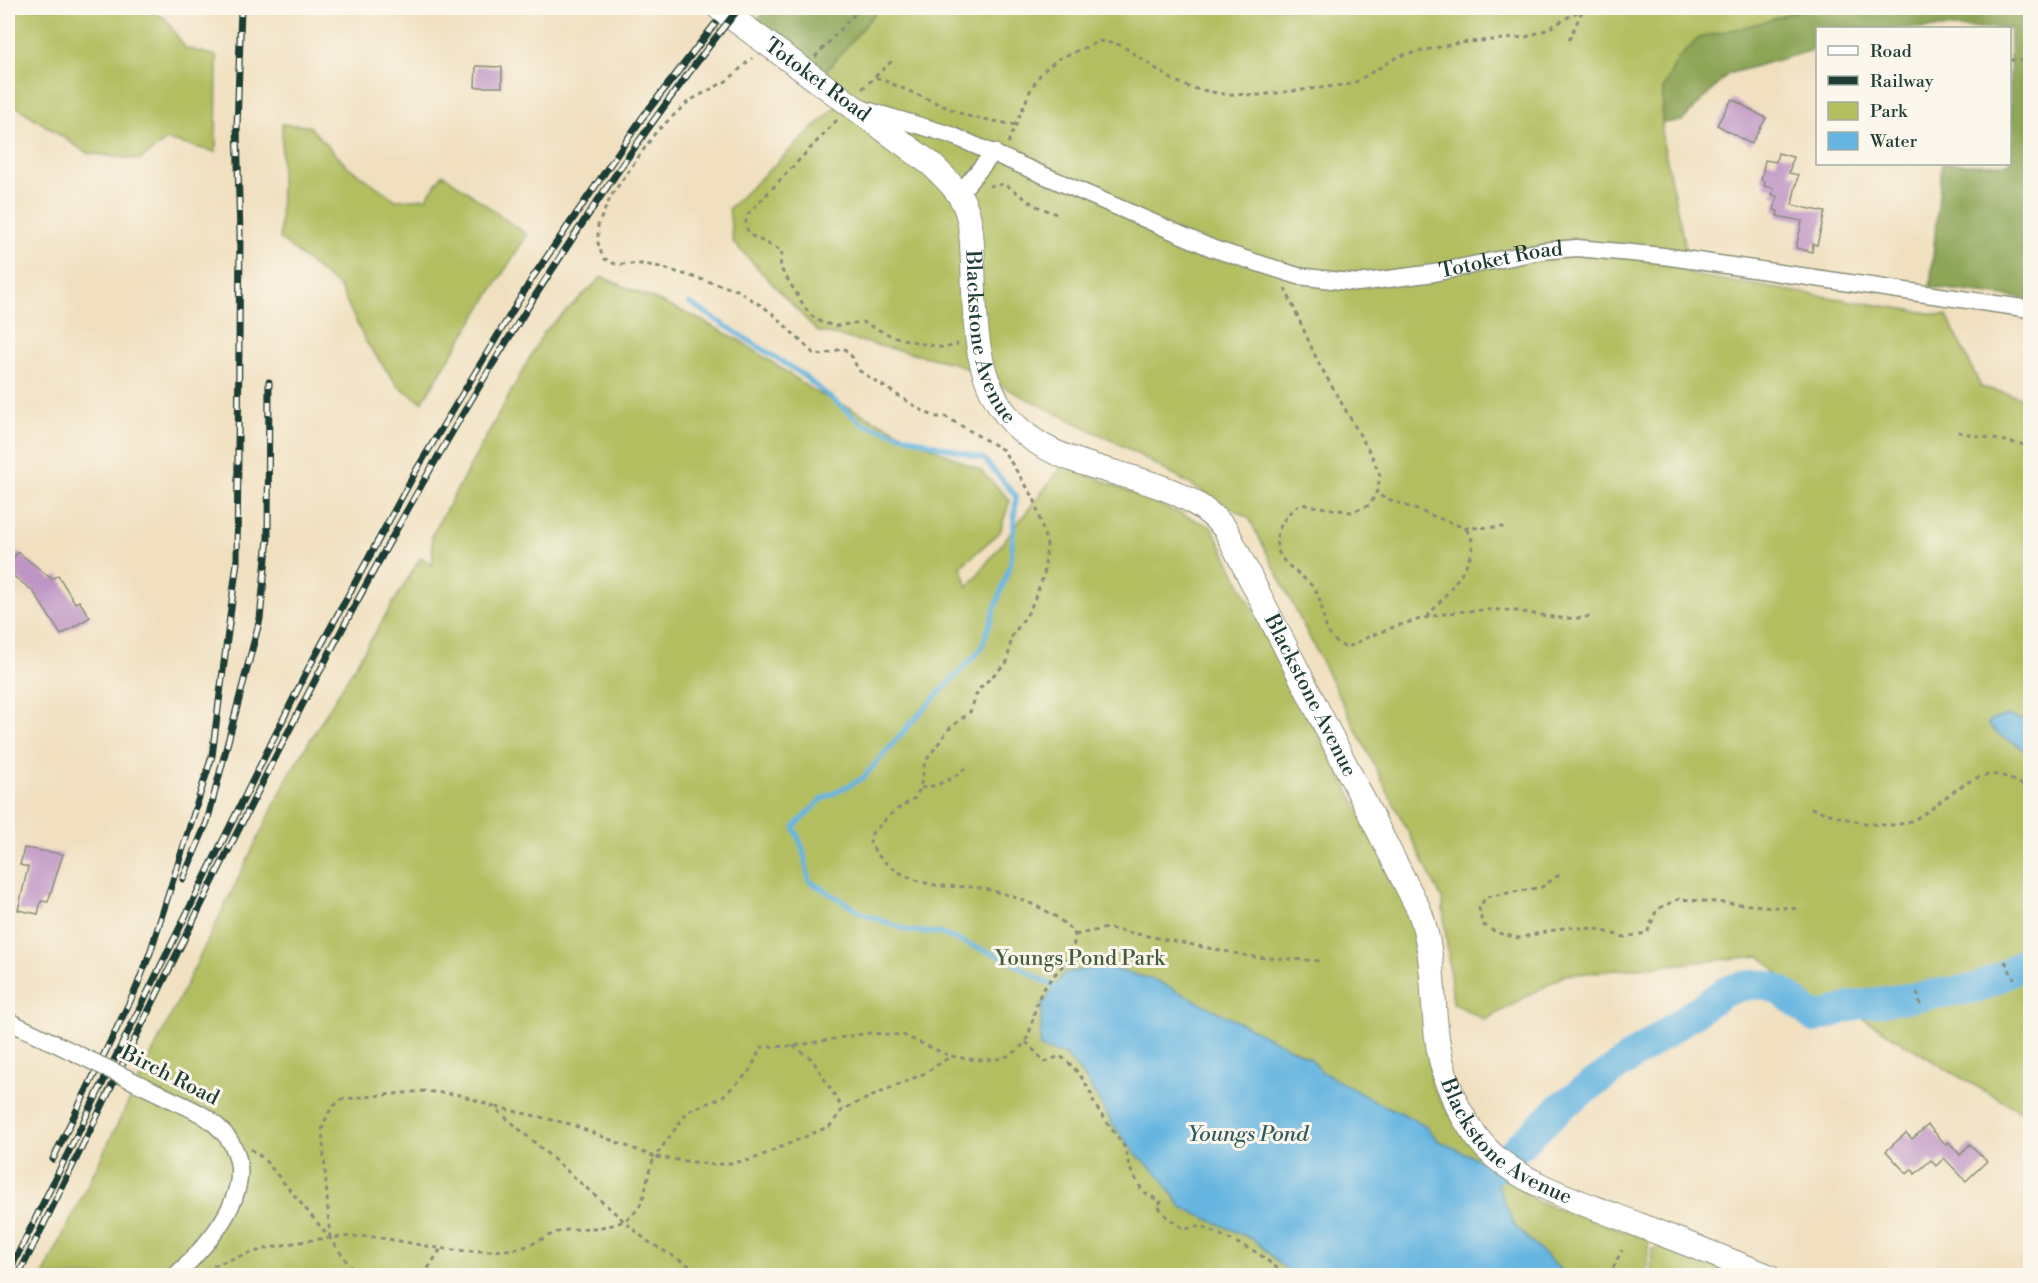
<svg xmlns="http://www.w3.org/2000/svg" width="2038" height="1283" font-family="'Libre Bodoni',serif">
<style>
.green{fill:#b2be60;stroke:#687e4a;stroke-width:1.5}
.forest{fill:#8da556;stroke:#567145;stroke-width:1.5}
.water{fill:#66b5e0;stroke:#42798a;stroke-width:1.5}
.lines{fill:none;stroke-linecap:round;stroke-linejoin:round}
.stream{stroke:#66b5e0;stroke-width:5}
.river{stroke:#66b5e0;stroke-width:30}
.building{fill:#bf95c5}
.minor-casing{stroke:#888e7a;stroke-width:19}
.secondary-casing{stroke:#888e7a;stroke-width:26}
.path{stroke:#888e7a;stroke-width:3;stroke-dasharray:4.5 4.5;stroke-linecap:butt}
.minor{stroke:#fff;stroke-width:16}
.secondary{stroke:#fff;stroke-width:24}
.rail-casing{stroke:#1f3d34;stroke-width:7}
.rail{stroke:#fbf7ec;stroke-width:4.5;stroke-dasharray:14;stroke-linecap:butt}
.minor-bridge-casing{stroke:#888e7a;stroke-width:19;stroke-linecap:butt}
.minor-bridge{stroke:#fff;stroke-width:16}
.labels{text-anchor:middle;dominant-baseline:central;stroke-width:6;stroke-linejoin:round;paint-order:stroke}
.street-label{font-size:21px;fill:#1f3d34;stroke:#fbf7ec}
.park-label{font-size:21px;fill:#445d3f;stroke:#fbf7ec}
.water-label{font-size:22px;font-style:italic;fill:#315b5f;stroke:#fbf7ec}
</style>
<rect width="100%" height="100%" fill="#fbf7ec"/>
<filter id="ink" filterUnits="userSpaceOnUse"><feTurbulence type="fractalNoise" baseFrequency=".0167" numOctaves="2"/><feDisplacementMap in="SourceGraphic" scale="12" xChannelSelector="R" yChannelSelector="G"/><feConvolveMatrix kernelMatrix="1 2 1 2 8 2 1 2 1" color-interpolation-filters="sRGB"/></filter>
<filter id="wash" filterUnits="userSpaceOnUse"><feTurbulence type="fractalNoise" baseFrequency=".008" numOctaves="4" result="noise"/><feDisplacementMap in="SourceGraphic" scale="24" xChannelSelector="R" yChannelSelector="G"/><feGaussianBlur stdDeviation="1.35" result="paint"/><feColorMatrix in="noise" values="0 0 0 0 0 0 0 0 0 0 0 0 0 0 0 0 0 1.4 0 .05"/><feComposite in="paint" operator="in"/></filter>
<g filter="url(#wash)">
<rect width="100%" height="100%" fill="#f1e0c0"/>
<path class="green" d="M 8,8 L 143,8 L 165,18 L 185,48 L 217,56 L 216,152 L 167,140 L 140,160 L 87,153 L 14,105 L 8,99 Z
M 879,8 L 1804,8 L 1768,21 L 1663,89 L 1662,138 L 1691,275 L 1947,316 L 1981,387 L 2030,399 L 2030,1116 L 1956,1075 L 1861,1017 L 1819,1012 L 1760,956 L 1565,975 L 1485,1020 L 1453,1003 L 1442,899 L 1249,518 L 1123,446 L 957,364 L 817,331 L 733,242 L 729,208 L 837,106 L 827,70 Z
M 282,124 L 309,126 L 347,166 L 396,200 L 426,198 L 443,174 L 527,235 L 422,402 L 398,386 L 366,342 L 340,288 L 280,239 Z
M 602,277 L 693,316 L 742,342 L 816,392 L 980,470 L 1010,500 L 1000,532 L 961,566 L 968,587 L 1064,464 L 1212,527 L 1268,640 L 1418,920 L 1422,946 L 1432,1086 L 1463,1135 L 1486,1160 L 1538,1202 L 1649,1239 L 1646,1276 L 43,1276 L 290,773 L 421,557 L 433,565 L 432,535 L 544,332 Z
M 1660,1246 L 1743,1276 L 1651,1276 L 1652,1250 Z"/>
<path class="forest" d="M 769,8 L 879,8 L 827,70 L 789,47 L 755,21 Z
M 1804,8 L 2030,8 L 2030,299 L 1930,287 L 1942,164 L 2010,164 L 2010,28 L 1818,28 L 1817,49 L 1728,74 L 1682,121 L 1662,123 L 1663,89 L 1678,59 L 1699,38 L 1768,21 Z"/>
<path class="water" d="M 2008,716 L 2030,721 L 2030,756 C 2019,741 1999,740 1988,724 L 1992,719 Z
M 1102,966 L 1155,980 L 1310,1058 L 1322,1072 L 1380,1104 L 1400,1112 L 1425,1126 L 1439,1141 L 1486,1163 L 1499,1173 L 1497,1184 L 1515,1226 L 1566,1275 L 1292,1275 L 1254,1240 L 1181,1207 L 1160,1176 L 1136,1154 L 1113,1125 L 1088,1082 L 1066,1055 L 1040,1048 L 1042,1005 L 1064,973 Z"/>
<g class="lines">
<path class="stream" d="M 690,303 L 800,373 L 863,424 L 984,459 L 1016,496 L 1011,562 L 981,649 L 910,724 L 863,778 L 821,800 L 794,827 L 803,849 L 809,881 L 862,913 L 909,931 L 939,933 L 1004,958 L 1060,990"/>
<path class="river" d="M 1494,1169 L 1563,1105 L 1724,992 C 1770,974 1780,990 1815,1018 L 1857,1005 L 1978,988 L 2014,970 L 2030,957"/>
</g>
<g id="blocks">
<path class="building" d="M 476,66 L 502,67 L 502,87 L 475,87 Z
M 1732,99 L 1766,118 L 1751,144 L 1717,125 Z
M 1778,153 L 1793,157 L 1789,173 L 1798,175 L 1792,205 L 1825,212 L 1817,245 L 1813,244 L 1812,252 L 1796,248 L 1802,221 L 1777,216 L 1778,211 L 1774,210 L 1777,196 L 1772,195 L 1774,188 L 1764,186 L 1765,181 L 1761,180 L 1765,160 L 1776,162 Z
M 18,552 L 52,579 L 58,575 L 75,603 L 79,601 L 90,617 L 61,635 L 33,591 L 8,572 L 8,566 Z
M 24,848 L 63,854 L 48,902 L 41,901 L 38,914 L 18,910 L 28,867 L 20,865 Z
M 1928,1125 L 1946,1145 L 1949,1142 L 1960,1155 L 1970,1144 L 1987,1161 L 1966,1181 L 1944,1158 L 1936,1166 L 1931,1160 L 1915,1174 L 1912,1169 L 1907,1174 L 1886,1151 L 1906,1133 L 1912,1139 Z"/>
</g>
</g>
<g filter="url(#ink)">
<use href="#blocks" fill-opacity="0" stroke="#888e7a" stroke-width="1.5"/>
<g class="lines">
<g class="minor-casing">
<g id="minor">
<path id="s1" d="M 863,109 L 951,135 L 1214,249 L 1298,276 L 1358,283 L 1434,273 L 1541,251 L 1577,248 L 1663,256 L 2030,309"/>
<path d="M 959,194 L 994,152"/>
<path d="M 8,1021 L 75,1053"/>
<path d="M 160,1094 C 179,1104 204,1112 219,1128 C 270,1177 213,1240 175,1276"/>
</g>
</g>
<g class="secondary-casing">
<g id="secondary">
<path id="s2" d="M 719,8 L 931,164 C 943,176 958,189 965,206 C 972,224 972,245 973,264 C 975,312 973,364 1000,406 C 1051,486 1168,459 1226,530 L 1419,910 C 1439,962 1428,1018 1444,1071 C 1453,1102 1470,1134 1494,1156 C 1528,1185 1575,1200 1616,1216 C 1667,1236 1717,1255 1768,1276"/>
</g>
</g>
<path class="path" d="M 1569,40 L 1583,9
M 815,57 L 860,8
M 2010,60 L 2030,61
M 876,77 L 967,116 L 1015,125
M 862,89 L 892,61
M 837,120 L 748,214 L 745,225 L 750,235 L 782,251 L 780,267 L 809,314 L 821,322 L 835,326 L 862,322 L 892,336 L 919,343 L 945,348 L 958,344
M 1008,143 L 1031,89 L 1042,72 L 1058,59 L 1100,41 L 1121,45 L 1173,80 L 1191,88 L 1223,94 L 1259,95 L 1352,84 L 1399,56 L 1458,43 L 1526,37 L 1546,30 L 1584,8
M 989,186 L 1005,184 L 1034,205 L 1056,214
M 1285,288 L 1318,362 L 1372,456 L 1380,476 L 1377,491 L 1370,505 L 1351,512 L 1300,504 C 1281,517 1267,543 1285,562 C 1294,571 1305,578 1313,587 C 1330,610 1315,634 1347,648 C 1395,621 1460,605 1516,611 C 1547,615 1561,622 1593,616
M 1958,432 L 2030,446
M 1380,496 L 1465,528 L 1504,527
M 1427,617 C 1440,602 1469,569 1472,549 C 1474,540 1470,535 1465,528
M 921,788 C 940,786 955,778 969,765
M 1811,808 C 1838,817 1877,830 1905,823 C 1939,813 1967,764 2006,777 C 2014,780 2022,785 2030,789
M 1559,875 L 1542,887 L 1486,897 L 1479,908 L 1482,924 L 1495,932 L 1518,938 L 1568,927 L 1597,929 L 1624,937 L 1647,933 L 1657,909 L 1679,899 L 1799,909
M 1075,935 L 1107,928 L 1254,957 L 1323,961
M 2005,961 L 2014,979
M 1917,992 L 1921,1006
M 1026,1042 L 1045,1062 L 1060,1056 C 1074,1065 1092,1088 1094,1104 L 1126,1149 L 1129,1167 L 1143,1192 L 1161,1202 L 1157,1205 L 1167,1217 L 1185,1229 L 1202,1226 L 1258,1253 L 1287,1276
M 793,1046 L 812,1059 L 843,1109
M 496,1107 L 570,1124 L 655,1157 L 688,1111 L 721,1098 L 750,1071 L 761,1047 L 793,1046 L 868,1033 L 903,1035 L 950,1056
M 251,1149 L 264,1159 L 330,1238 L 357,1276
M 330,1238 L 322,1130 C 326,1116 330,1107 343,1099 L 424,1091 L 461,1095 L 494,1107 L 647,1241 L 707,1276
M 205,1270 C 246,1249 328,1233 374,1237 C 407,1241 440,1251 474,1251 C 492,1251 515,1251 532,1244 C 542,1240 551,1233 562,1231 C 586,1226 617,1232 635,1212 C 648,1199 645,1173 655,1157 L 716,1165 L 751,1160 L 830,1126 L 843,1109 L 925,1073 L 951,1056 C 980,1062 1020,1066 1030,1030 C 1034,1016 1035,1003 1043,990 C 1056,968 1073,964 1075,935 C 1057,909 1010,894 980,888 C 968,886 956,887 943,886 C 916,884 882,868 870,843 L 872,833 L 893,812 L 915,798 L 920,789 L 925,762 L 949,729 L 970,712 L 978,690 L 1007,662 L 1012,636 L 1030,610 L 1044,575 L 1047,545 L 1034,498 L 1003,450 L 946,417 L 935,417 L 921,410 L 858,370 L 853,358 L 844,348 L 823,355 L 813,353 L 771,312 L 737,290 L 660,267 L 644,264 L 615,264 L 603,258 L 598,243 L 598,225 L 611,196 L 656,132 L 689,101 L 728,80 L 752,58
M 423,1276 L 442,1247
M 1609,1276 L 1622,1250"/>
<use href="#minor" class="minor"/>
<use href="#secondary" class="secondary"/>
<g class="rail-casing">
<path id="rail" d="M 183,879 L 207,822 L 260,619 L 268,538 L 269,382
M 53,1159 L 135,991 L 150,953 L 212,756 L 237,562 L 240,235 L 237,128 L 241,8
M 8,1274 L 307,671 L 417,469 L 533,277 L 642,118 L 715,24
M 18,1276 C 236,840 434,391 739,8"/>
</g>
<use href="#rail" class="rail"/>
<g class="minor-bridge-casing">
<path id="minor-bridge" d="M 75,1053 L 160,1094"/>
</g>
<use href="#minor-bridge" class="minor-bridge"/>
</g>
</g>
<g class="labels">
<g class="street-label">
<text stroke="none"><textPath href="#s2" startOffset="122">Totoket Road</textPath></text>
<text stroke="none"><textPath href="#s1" startOffset="672">Totoket Road</textPath></text>
<text stroke="none"><textPath href="#s2" startOffset="452">Blackstone Avenue</textPath></text>
<text stroke="none"><textPath href="#s2" startOffset="972">Blackstone Avenue</textPath></text>
<text transform="translate(170 1076) rotate(27)">Birch Road</text>
<text stroke="none"><textPath href="#s2" startOffset="1474">Blackstone Avenue</textPath></text>
</g>
<g class="park-label">
<text x="1080" y="959">Youngs Pond Park</text>
</g>
<g class="water-label">
<text x="1248" y="1134">Youngs Pond</text>
</g>
</g>
<rect width="2038" height="1283" fill="none" stroke="#fbf7ec" stroke-width="30"/>
<rect x="1816" y="27" width="195" height="138" fill="#fbf7ec" stroke="#a3ada2" stroke-width="1.5"/>
<rect x="1828" y="46" width="30" height="9" fill="#ffffff" stroke="#a3ada2" stroke-width="1.5"/>
<text x="1870" y="57" font-size="18" fill="#1f3d34">Road</text>
<rect x="1828" y="76" width="30" height="9" fill="#1f3d34" stroke="#a3ada2" stroke-width="1.5"/>
<text x="1870" y="87" font-size="18" fill="#1f3d34">Railway</text>
<rect x="1828" y="102" width="30" height="18" fill="#b2be60" stroke="#a3ada2" stroke-width="1.5"/>
<text x="1870" y="117" font-size="18" fill="#1f3d34">Park</text>
<rect x="1828" y="132" width="30" height="18" fill="#66b5e0" stroke="#a3ada2" stroke-width="1.5"/>
<text x="1870" y="147" font-size="18" fill="#1f3d34">Water</text>
</svg>
